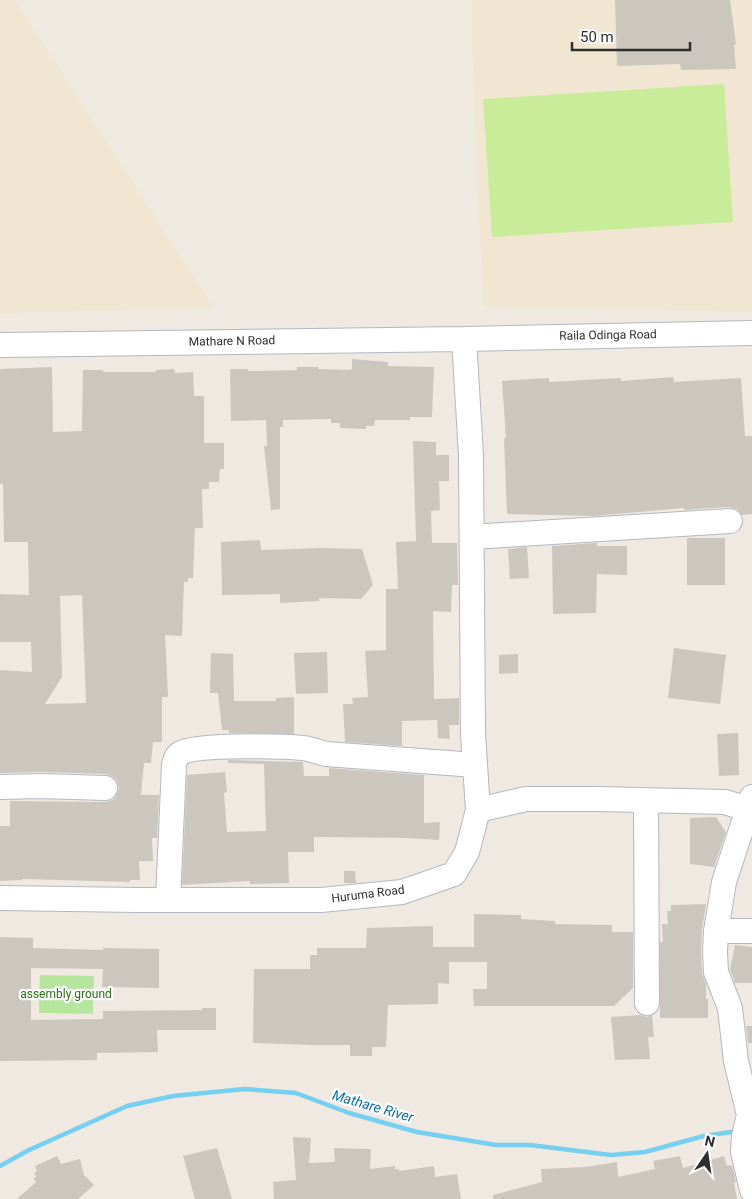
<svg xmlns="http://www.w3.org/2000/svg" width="752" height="1199" font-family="Roboto,sans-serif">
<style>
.education{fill:#f0e6d1}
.green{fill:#b6e59e}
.pitch{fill:#c9ec9a}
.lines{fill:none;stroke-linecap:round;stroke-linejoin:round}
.stream{stroke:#75cff0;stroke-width:4.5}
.building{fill:#cbc7bf;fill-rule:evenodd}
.minor-casing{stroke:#b4b7c1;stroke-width:26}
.minor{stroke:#fff;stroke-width:24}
.labels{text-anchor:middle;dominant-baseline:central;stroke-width:4.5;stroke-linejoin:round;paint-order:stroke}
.street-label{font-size:12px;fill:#2e2e2e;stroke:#fff}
.park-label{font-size:12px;fill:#2c6e1b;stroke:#fff}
.water-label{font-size:14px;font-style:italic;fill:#0d6fa3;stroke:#fff}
</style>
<rect width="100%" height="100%" fill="#efe9e1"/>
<path class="education" d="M 0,0 L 15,0 L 214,308 L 0,313 Z
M 472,0 L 752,0 L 752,312 L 483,306 L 472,43 Z"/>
<path class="green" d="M 40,975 L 94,976 L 93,1014 L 39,1013 Z"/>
<path class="pitch" d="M 724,84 L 733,222 L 492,237 L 483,99 Z"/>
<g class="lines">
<path class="stream" d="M 0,1166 L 29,1150 L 127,1106 L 173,1096 L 245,1089 L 296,1093 L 349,1113 L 417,1132 L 496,1145 L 530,1145 L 611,1155 L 645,1152 L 704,1136 L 738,1131"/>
</g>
<path class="building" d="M 615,0 L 730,0 L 736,44 L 734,45 L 736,69 L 681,70 L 680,64 L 617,66 Z
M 352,359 L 388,362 L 388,366 L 434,367 L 432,417 L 410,417 L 410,420 L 375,420 L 374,426 L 366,426 L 366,429 L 340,428 L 340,423 L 331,423 L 331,419 L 283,420 L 283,427 L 280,427 L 280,509 L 271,510 L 264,446 L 267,446 L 266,420 L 231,421 L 230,369 L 248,369 L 248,371 L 297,370 L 297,367 L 318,367 L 318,369 L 350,370 L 352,369 Z
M 52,367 L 53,432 L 82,431 L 83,370 L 103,370 L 103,372 L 156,372 L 156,370 L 174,369 L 175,373 L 193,372 L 194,396 L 204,396 L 204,443 L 224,443 L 224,469 L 220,469 L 219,482 L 209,482 L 209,489 L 202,489 L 203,528 L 195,528 L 193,578 L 188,578 L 188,582 L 184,582 L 182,636 L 165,635 L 168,697 L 162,697 L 162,742 L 153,742 L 151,763 L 144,763 L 141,795 L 159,795 L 157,838 L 152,838 L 153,861 L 139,861 L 140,880 L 130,880 L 130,882 L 22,879 L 22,880 L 0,881 L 0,826 L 10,826 L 10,801 L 105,802 L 112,800 L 116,796 L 119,789 L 117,781 L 112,776 L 105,774 L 41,772 L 0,773 L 0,670 L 32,672 L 31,642 L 0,642 L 0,594 L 29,595 L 28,542 L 4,542 L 3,484 L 0,484 L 0,369 ZM 82,595 L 86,703 L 45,704 L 62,677 L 60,596 Z
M 673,377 L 674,382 L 741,378 L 745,436 L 752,436 L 752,514 L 742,515 L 737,509 L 729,507 L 684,510 L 684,508 L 593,516 L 507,514 L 504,438 L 506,438 L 502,381 L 549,378 L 549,382 L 621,378 L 621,381 Z
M 413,441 L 436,442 L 436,455 L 449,455 L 449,481 L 439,481 L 440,510 L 431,511 L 432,543 L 457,543 L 458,585 L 452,585 L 451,612 L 433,611 L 434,699 L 459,698 L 459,725 L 449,725 L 450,739 L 438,738 L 437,720 L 402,721 L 402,746 L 345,742 L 343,704 L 353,704 L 352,698 L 368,697 L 365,651 L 386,650 L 386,589 L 398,589 L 396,542 L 416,541 Z
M 687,538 L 725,538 L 725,585 L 687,585 Z
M 260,540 L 261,550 L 321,548 L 362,549 L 373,585 L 361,599 L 319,598 L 319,601 L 280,603 L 280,594 L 222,595 L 221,542 Z
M 597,543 L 597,546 L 627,546 L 627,575 L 597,574 L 596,613 L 553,614 L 552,546 Z
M 527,547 L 529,578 L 510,579 L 508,549 Z
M 674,648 L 726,655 L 720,704 L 668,698 Z
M 327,652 L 328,693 L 296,694 L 294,653 Z
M 211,653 L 233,654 L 234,701 L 276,701 L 276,698 L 294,697 L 294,734 L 229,733 L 229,730 L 222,730 L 218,693 L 210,693 Z
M 518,654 L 518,673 L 499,674 L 499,655 Z
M 738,733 L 739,775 L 719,776 L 717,734 Z
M 228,760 L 303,762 L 304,776 L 329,776 L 329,768 L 424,775 L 424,823 L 440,822 L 439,840 L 409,838 L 314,837 L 314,852 L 288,852 L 289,883 L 250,884 L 250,881 L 182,885 L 187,775 L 225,772 L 227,792 L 224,793 L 227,832 L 266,831 L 264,764 L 228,763 Z
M 716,817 L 726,832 L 714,867 L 690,864 L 690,818 Z
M 344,871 L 355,871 L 356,883 L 344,883 Z
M 706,904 L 702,929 L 701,953 L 702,973 L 706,984 L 706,999 L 708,999 L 708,1018 L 660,1018 L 660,942 L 663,942 L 662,924 L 668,924 L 667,911 L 671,911 L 671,905 Z
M 474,914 L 521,915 L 521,919 L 555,921 L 555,924 L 612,925 L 612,932 L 633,932 L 633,988 L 614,1006 L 474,1006 L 473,989 L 487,989 L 487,962 L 449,962 L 449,984 L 438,983 L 438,1004 L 388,1005 L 386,1047 L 372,1047 L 372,1056 L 350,1056 L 350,1045 L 312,1045 L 253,1043 L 254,969 L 310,969 L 310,955 L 317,955 L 317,948 L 366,948 L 367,928 L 433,926 L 433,947 L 474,947 Z
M 0,937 L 33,938 L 33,948 L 103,950 L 103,948 L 159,949 L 159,988 L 102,987 L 103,969 L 31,968 L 31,1020 L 103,1019 L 103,1011 L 202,1010 L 202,1008 L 216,1008 L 216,1030 L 157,1030 L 158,1052 L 97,1053 L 97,1060 L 0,1061 Z
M 735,945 L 752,947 L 752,983 L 735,983 L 730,969 Z
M 640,1015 L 647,1017 L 652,1015 L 654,1037 L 648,1037 L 650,1059 L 615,1060 L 611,1017 Z
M 746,1026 L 752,1026 L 752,1043 L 748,1043 Z
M 293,1137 L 311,1138 L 309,1163 L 335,1162 L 334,1148 L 371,1149 L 370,1169 L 395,1166 L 395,1169 L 399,1169 L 399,1171 L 434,1166 L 435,1177 L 457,1174 L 461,1199 L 274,1199 L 273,1182 L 296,1180 Z
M 217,1148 L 232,1199 L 195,1199 L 183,1156 Z
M 57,1156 L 61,1164 L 80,1159 L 84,1175 L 94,1185 L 78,1199 L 17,1199 L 36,1182 L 33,1178 L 36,1177 L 34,1173 L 37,1171 L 35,1166 Z
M 680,1156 L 683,1168 L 724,1156 L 727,1166 L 732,1165 L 736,1182 L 734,1183 L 737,1199 L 493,1199 L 493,1195 L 542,1182 L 541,1169 L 586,1167 L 617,1162 L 618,1177 L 655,1169 L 653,1161 Z"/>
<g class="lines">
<g class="minor-casing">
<path id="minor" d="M 0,345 L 464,339 L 752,333
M 472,537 L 730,521
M 0,787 L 41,786 L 105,788
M 752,797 L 724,882 L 716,931 L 715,952 L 716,972 L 730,1008 L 736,1061 L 749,1115 L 744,1136 L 743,1152 L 752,1190
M 646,800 L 647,1003
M 478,810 L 526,799 L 597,799 L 725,802 L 747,809
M 0,898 L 138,900 L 321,900 L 402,892 L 454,874 L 467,852 L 478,810 L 473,734 L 471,455 L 464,339
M 168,900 L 174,765 C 175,760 176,756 181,753 C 196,744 284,746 303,748 C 311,749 318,752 326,754 L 475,765
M 716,931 L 752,931"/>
</g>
<use href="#minor" class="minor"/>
</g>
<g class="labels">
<g class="street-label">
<text transform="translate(608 335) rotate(-1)">Raila Odinga Road</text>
<text transform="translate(232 341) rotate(-1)">Mathare N Road</text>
<text transform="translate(368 894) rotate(-7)">Huruma Road</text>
</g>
<g class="park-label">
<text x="66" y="994">assembly ground</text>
</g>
<g class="water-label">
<text transform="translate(373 1106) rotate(16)">Mathare River</text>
</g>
</g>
<g transform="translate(707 1154) rotate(13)" stroke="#ffffff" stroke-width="4" paint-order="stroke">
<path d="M0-4L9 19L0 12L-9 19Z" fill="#2e2e2e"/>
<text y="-8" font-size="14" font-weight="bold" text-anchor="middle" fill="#2e2e2e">N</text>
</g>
<path d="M572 42v8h118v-8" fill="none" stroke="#2e2e2e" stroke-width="2.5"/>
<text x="580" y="42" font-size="15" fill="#2e2e2e" stroke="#ffffff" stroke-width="4" paint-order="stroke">50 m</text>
</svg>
